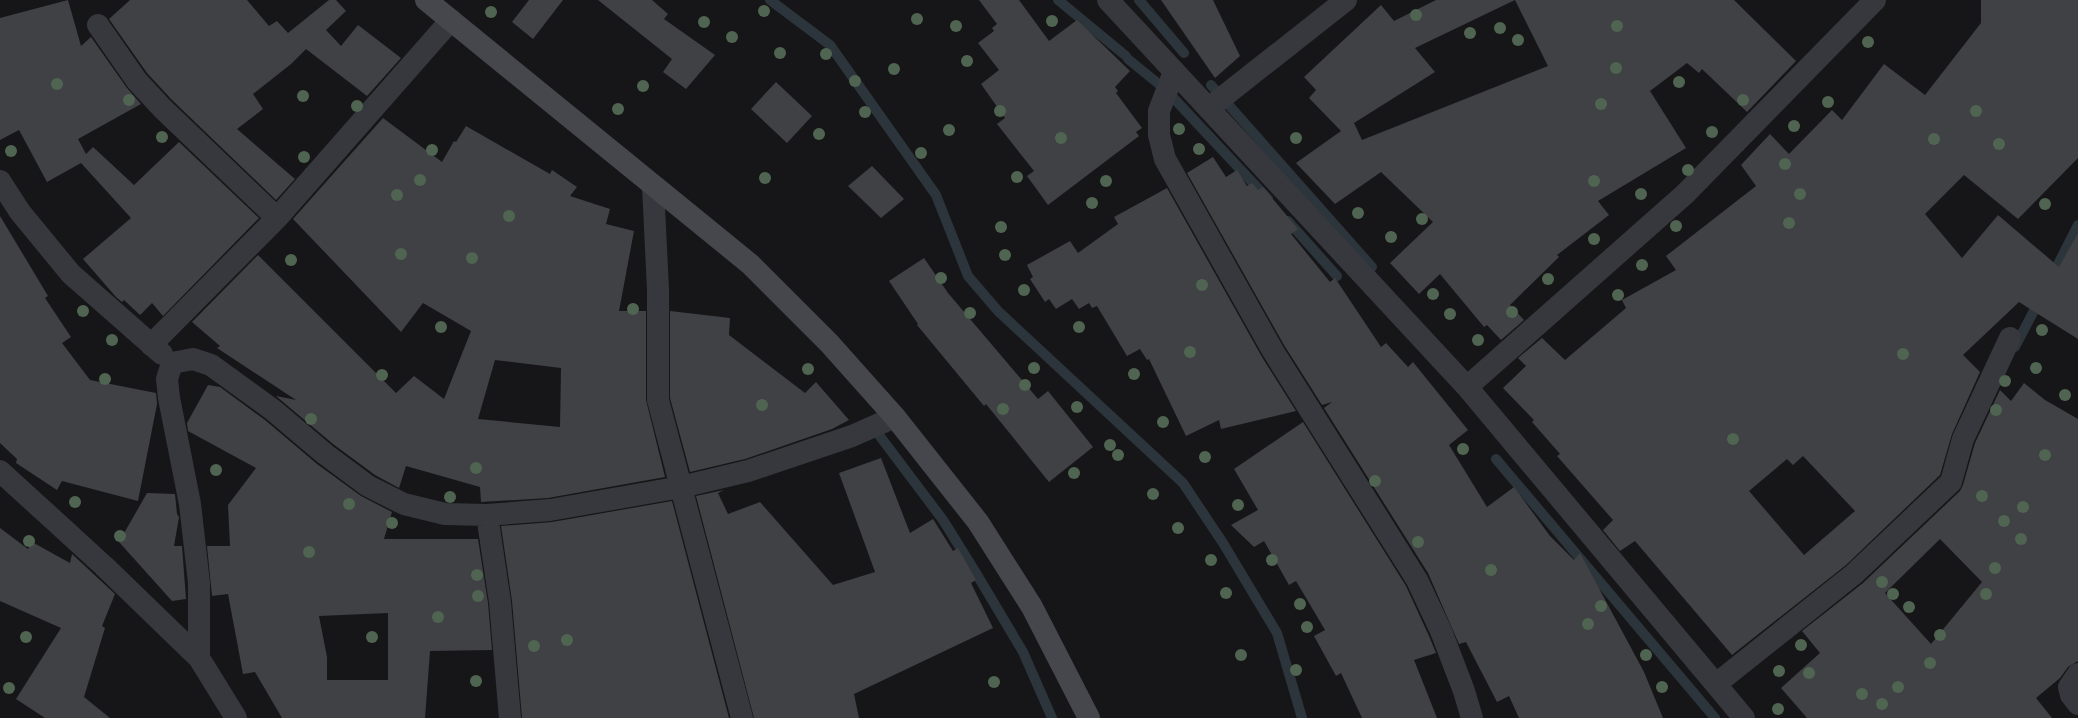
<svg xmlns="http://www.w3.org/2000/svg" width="2078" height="718" font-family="'Alegreya Sans',sans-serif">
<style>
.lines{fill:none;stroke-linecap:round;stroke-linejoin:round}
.stream{stroke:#2c353c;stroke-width:10}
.building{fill:#404145;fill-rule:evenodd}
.street{stroke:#37383d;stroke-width:22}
.secondary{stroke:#45474d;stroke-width:22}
.tree{fill:#506452}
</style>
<rect width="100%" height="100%" fill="#161618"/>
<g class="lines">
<path class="stream" d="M 770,0 L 830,45 L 936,195 L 968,276 L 998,311 L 1183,483 L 1223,543 L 1277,633 L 1302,718
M 1058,0 L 1126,56
M 1139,0 L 1184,53
M 1128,59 L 1166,90 L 1268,199
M 1211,85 L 1372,267
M 1288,221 L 1337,276
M 2051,278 L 2078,225
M 2015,347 L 2040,299
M 879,435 L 943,520 L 976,573 L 1023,652 L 1052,718
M 1496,459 L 1715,718"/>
</g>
<path class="building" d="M 68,0 L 81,46 L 91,37 L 127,88 L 141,104 L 78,139 L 86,154 L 93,147 L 134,185 L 179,142 L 259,218 L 163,316 L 152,303 L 140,315 L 124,300 L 122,302 L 116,297 L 83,259 L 131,218 L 81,163 L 47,182 L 19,130 L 0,140 L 0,18 Z
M 130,0 L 247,0 L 269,26 L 277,21 L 288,33 L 329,0 L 336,0 L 346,11 L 326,30 L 341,46 L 358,25 L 401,58 L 367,96 L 306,49 L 291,64 L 253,94 L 263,109 L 237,129 L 295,179 L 276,200 L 171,99 L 147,73 L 109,19 Z
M 529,0 L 563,0 L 533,39 L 512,22 Z
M 598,0 L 652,0 L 668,14 L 664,19 L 715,55 L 686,89 L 663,72 L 672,59 Z
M 979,0 L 1019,0 L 1049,41 L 1077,20 L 1130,71 L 1115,87 L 1118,91 L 1116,93 L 1142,128 L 1136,132 L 1139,136 L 1048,205 L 1027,176 L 1034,171 L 997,124 L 1005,118 L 981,84 L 999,70 L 978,43 L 994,31 L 992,28 L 997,24 Z
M 1161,0 L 1213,0 L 1240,56 L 1215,78 Z
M 1436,0 L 1734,0 L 1796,61 L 1747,112 L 1702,69 L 1699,73 L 1687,63 L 1650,91 L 1686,148 L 1598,201 L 1609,215 L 1557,255 L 1559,257 L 1510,305 L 1524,320 L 1501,340 L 1487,325 L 1484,327 L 1440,274 L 1419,294 L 1390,263 L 1433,222 L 1381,172 L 1335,204 L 1296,163 L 1341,131 L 1309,98 L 1316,90 L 1304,77 L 1381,5 L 1394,21 ZM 1515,0 L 1548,66 L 1362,140 L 1354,123 L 1435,72 L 1415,48 Z
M 1981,0 L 2078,0 L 2078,158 L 2018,219 L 1964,175 L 1925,214 L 1962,258 L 1998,215 L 2059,267 L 2078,233 L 2078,339 L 2019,302 L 1963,355 L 1980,372 L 1952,434 L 1940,475 L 1846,565 L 1732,655 L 1635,541 L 1620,551 L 1603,530 L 1613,520 L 1557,456 L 1560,454 L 1532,422 L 1534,420 L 1503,388 L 1526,366 L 1518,358 L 1542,338 L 1565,360 L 1626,308 L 1622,300 L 1676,270 L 1666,256 L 1756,186 L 1741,165 L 1770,134 L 1789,154 L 1832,110 L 1842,120 L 1884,64 L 1925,95 L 1981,23 ZM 1803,456 L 1855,511 L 1804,555 L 1749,491 L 1787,459 L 1793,465 Z
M 776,82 L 812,116 L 787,143 L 751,109 Z
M 383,118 L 442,162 L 454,141 L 456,142 L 466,126 L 550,174 L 552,170 L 577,187 L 570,196 L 610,209 L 606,224 L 634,231 L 619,311 L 646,311 L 646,400 L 665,477 L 548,498 L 481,502 L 480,487 L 406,466 L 399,488 L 375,475 L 333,444 L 276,396 L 296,400 L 217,348 L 220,346 L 192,322 L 258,255 L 396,393 L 414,376 L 444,399 L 471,331 L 423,303 L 401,332 L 293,219 ZM 495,360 L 561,368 L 560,427 L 478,419 Z
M 1213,157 L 1226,177 L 1237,170 L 1247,186 L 1252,183 L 1258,190 L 1263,187 L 1298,229 L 1291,234 L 1330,282 L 1335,278 L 1381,347 L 1386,343 L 1408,367 L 1413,362 L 1468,430 L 1449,445 L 1487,507 L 1514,487 L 1550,536 L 1574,560 L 1580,553 L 1644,672 L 1663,718 L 1519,718 L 1509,696 L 1497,702 L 1466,642 L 1459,644 L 1428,573 L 1324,408 L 1332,402 L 1322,405 L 1284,345 L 1187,173 Z
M 872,166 L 904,199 L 881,218 L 848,186 Z
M 1167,188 L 1262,357 L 1296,411 L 1221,429 L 1219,420 L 1186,436 L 1149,359 L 1147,360 L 1140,349 L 1127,356 L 1097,306 L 1092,308 L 1089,303 L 1079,309 L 1072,299 L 1056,309 L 1049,299 L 1045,302 L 1030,279 L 1033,277 L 1027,265 L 1070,241 L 1078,253 L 1118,224 L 1114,217 Z
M 0,216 L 48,296 L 45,298 L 71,337 L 62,343 L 90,380 L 156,393 L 157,404 L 138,501 L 62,481 L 57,490 L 16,463 L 17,459 L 0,443 Z
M 924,258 L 948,293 L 1038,399 L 1048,391 L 1093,447 L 1049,482 L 986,404 L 984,406 L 917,325 L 918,324 L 889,281 Z
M 670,311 L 730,318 L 729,335 L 805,393 L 816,382 L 849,420 L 832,429 L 745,459 L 690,472 L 670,398 Z
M 2024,383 L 2045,400 L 2078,419 L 2078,661 L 2068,667 L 2060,678 L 2036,698 L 2052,718 L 1807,718 L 1781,688 L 1820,653 L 1802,631 L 1863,583 L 1960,491 L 1963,485 L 1975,443 L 2000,390 L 2011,401 ZM 1940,539 L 1982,582 L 1931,644 L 1885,593 Z
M 208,385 L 220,387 L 265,420 L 317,464 L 361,496 L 392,512 L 384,539 L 478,539 L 488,603 L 492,650 L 430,651 L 425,718 L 282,718 L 255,672 L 243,674 L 228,594 L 212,596 L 207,546 L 230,546 L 228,505 L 256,468 L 188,431 L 187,423 ZM 388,613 L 388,680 L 327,680 L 327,657 L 319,616 Z
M 1303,422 L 1406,586 L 1429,636 L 1436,653 L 1414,660 L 1437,718 L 1362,718 L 1341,673 L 1336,676 L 1314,636 L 1325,630 L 1296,581 L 1289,585 L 1264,541 L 1254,547 L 1231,525 L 1258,510 L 1234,469 Z
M 881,458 L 910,533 L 933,519 L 953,551 L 958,548 L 976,580 L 971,583 L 993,628 L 854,694 L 859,718 L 754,718 L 696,496 L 724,490 L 718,493 L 728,514 L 760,502 L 833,585 L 875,572 L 839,473 Z
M 147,493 L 175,494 L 177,514 L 179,517 L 174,546 L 182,546 L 186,599 L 172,601 L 119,542 Z
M 672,501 L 729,718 L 522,718 L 512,601 L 501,526 L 552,522 Z
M 0,528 L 28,549 L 32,542 L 70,563 L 72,554 L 115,594 L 102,626 L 105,628 L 84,697 L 110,718 L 45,718 L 16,699 L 61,628 L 0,601 Z"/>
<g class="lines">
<path class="street" d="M 1108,0 L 1467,387 L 1744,718
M 98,25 L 137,81 L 162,108 L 277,218
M 1174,72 L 1159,111 L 1159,135 L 1165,159 L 1273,351 L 1417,580 L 1441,631 L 1464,691 L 1472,718
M 1209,108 L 1346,0
M 0,181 L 20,212 L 71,274 L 162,354
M 653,186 L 658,290 L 658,400 L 742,718
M 151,345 L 277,218 L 451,20
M 1467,387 L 1685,194 L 1875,0
M 0,471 L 104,566 L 199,658
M 487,515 L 500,602 L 510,718
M 2078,674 L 2069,687 L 2071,695 L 2078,704
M 1716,684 L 1854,574 L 1951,482 L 1963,439 L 2010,338
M 236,718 L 199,658 L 199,583 L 190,504 L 169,398 L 167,379 L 172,363 L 193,359 L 211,365 L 273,410 L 325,454 L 368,486 L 404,504 L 445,514 L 487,515 L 550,510 L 681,487 L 748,471 L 852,436 L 895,417"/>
<path class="secondary" d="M 426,0 L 750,264 L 829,343 L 895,417 L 978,522 L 1032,607 L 1089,718"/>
</g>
<g class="tree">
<circle cx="764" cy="11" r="6"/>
<circle cx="491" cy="12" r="6"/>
<circle cx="1416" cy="15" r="6"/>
<circle cx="917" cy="19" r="6"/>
<circle cx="1052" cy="21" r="6"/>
<circle cx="704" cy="22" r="6"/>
<circle cx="956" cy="26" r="6"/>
<circle cx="1617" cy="26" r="6"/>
<circle cx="1500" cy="28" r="6"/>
<circle cx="1470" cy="33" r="6"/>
<circle cx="732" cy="37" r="6"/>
<circle cx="1518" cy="40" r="6"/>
<circle cx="1868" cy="42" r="6"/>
<circle cx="780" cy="53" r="6"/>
<circle cx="826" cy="54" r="6"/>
<circle cx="967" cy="61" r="6"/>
<circle cx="1616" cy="68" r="6"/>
<circle cx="894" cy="69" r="6"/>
<circle cx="855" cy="81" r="6"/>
<circle cx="1679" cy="82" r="6"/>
<circle cx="57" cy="84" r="6"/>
<circle cx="643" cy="86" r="6"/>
<circle cx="303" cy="96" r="6"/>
<circle cx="129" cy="100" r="6"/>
<circle cx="1743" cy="100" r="6"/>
<circle cx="1828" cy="102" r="6"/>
<circle cx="1601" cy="104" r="6"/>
<circle cx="357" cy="106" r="6"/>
<circle cx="618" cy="109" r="6"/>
<circle cx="1000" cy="111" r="6"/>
<circle cx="1976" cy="111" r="6"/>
<circle cx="865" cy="112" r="6"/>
<circle cx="1794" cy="126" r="6"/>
<circle cx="1179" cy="129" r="6"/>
<circle cx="949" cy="130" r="6"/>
<circle cx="1712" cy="132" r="6"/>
<circle cx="819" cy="134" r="6"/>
<circle cx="162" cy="137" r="6"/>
<circle cx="1061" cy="138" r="6"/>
<circle cx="1296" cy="138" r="6"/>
<circle cx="1934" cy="139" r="6"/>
<circle cx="1999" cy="144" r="6"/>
<circle cx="1199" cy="149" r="6"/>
<circle cx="432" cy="150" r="6"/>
<circle cx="11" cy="151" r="6"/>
<circle cx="921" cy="153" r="6"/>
<circle cx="304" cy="157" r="6"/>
<circle cx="1785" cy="164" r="6"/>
<circle cx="1688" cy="170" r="6"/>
<circle cx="1017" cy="177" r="6"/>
<circle cx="765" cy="178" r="6"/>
<circle cx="420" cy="180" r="6"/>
<circle cx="1106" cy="181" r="6"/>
<circle cx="1594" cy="181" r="6"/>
<circle cx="1641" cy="194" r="6"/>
<circle cx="1800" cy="194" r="6"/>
<circle cx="397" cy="195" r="6"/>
<circle cx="1092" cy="203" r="6"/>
<circle cx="2045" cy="204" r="6"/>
<circle cx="1358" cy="213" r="6"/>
<circle cx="509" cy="216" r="6"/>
<circle cx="1422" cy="219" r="6"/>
<circle cx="1789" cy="223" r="6"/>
<circle cx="1676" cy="226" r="6"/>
<circle cx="1001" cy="227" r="6"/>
<circle cx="1391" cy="237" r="6"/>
<circle cx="1594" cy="239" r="6"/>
<circle cx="401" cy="254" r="6"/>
<circle cx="1005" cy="255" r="6"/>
<circle cx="472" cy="258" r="6"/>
<circle cx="291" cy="260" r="6"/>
<circle cx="1642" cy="265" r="6"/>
<circle cx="941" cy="278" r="6"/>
<circle cx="1548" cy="279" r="6"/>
<circle cx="1202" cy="285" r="6"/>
<circle cx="1024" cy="290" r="6"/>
<circle cx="1433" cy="294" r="6"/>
<circle cx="1618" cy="295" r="6"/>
<circle cx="633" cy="309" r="6"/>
<circle cx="83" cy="311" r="6"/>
<circle cx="1512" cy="312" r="6"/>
<circle cx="970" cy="313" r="6"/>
<circle cx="1450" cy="314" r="6"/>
<circle cx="441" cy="327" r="6"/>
<circle cx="1079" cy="327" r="6"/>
<circle cx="2042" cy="330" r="6"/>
<circle cx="112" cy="340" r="6"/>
<circle cx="1478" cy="340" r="6"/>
<circle cx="1190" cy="352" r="6"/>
<circle cx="1903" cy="354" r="6"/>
<circle cx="1034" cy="368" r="6"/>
<circle cx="2036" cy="368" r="6"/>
<circle cx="808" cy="369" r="6"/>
<circle cx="1134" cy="374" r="6"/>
<circle cx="382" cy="375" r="6"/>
<circle cx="105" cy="379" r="6"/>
<circle cx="2005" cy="381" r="6"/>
<circle cx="1025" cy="385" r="6"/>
<circle cx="2065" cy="395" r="6"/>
<circle cx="762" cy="405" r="6"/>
<circle cx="1077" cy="407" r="6"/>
<circle cx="1003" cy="409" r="6"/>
<circle cx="1996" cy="410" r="6"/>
<circle cx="311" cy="419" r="6"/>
<circle cx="1163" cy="422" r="6"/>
<circle cx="1733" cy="439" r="6"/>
<circle cx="1110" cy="445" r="6"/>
<circle cx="1463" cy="449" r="6"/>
<circle cx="1118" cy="455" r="6"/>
<circle cx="2045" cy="455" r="6"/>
<circle cx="1205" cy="457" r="6"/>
<circle cx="476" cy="468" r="6"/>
<circle cx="216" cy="470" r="6"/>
<circle cx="1074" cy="473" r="6"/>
<circle cx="1375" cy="481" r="6"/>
<circle cx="1153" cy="494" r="6"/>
<circle cx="1982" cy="496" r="6"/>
<circle cx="450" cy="497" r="6"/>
<circle cx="75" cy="502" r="6"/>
<circle cx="349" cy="504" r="6"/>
<circle cx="1238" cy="505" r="6"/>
<circle cx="2023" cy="507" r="6"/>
<circle cx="2004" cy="521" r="6"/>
<circle cx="392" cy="523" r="6"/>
<circle cx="1178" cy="528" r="6"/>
<circle cx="120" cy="536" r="6"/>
<circle cx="2021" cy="539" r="6"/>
<circle cx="29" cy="541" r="6"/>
<circle cx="1418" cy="542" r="6"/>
<circle cx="309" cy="552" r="6"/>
<circle cx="1211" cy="560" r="6"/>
<circle cx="1272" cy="560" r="6"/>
<circle cx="1995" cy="568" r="6"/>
<circle cx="1491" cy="570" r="6"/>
<circle cx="477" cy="575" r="6"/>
<circle cx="1882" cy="582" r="6"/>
<circle cx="1226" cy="593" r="6"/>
<circle cx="1893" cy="594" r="6"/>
<circle cx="1986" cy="594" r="6"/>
<circle cx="478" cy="596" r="6"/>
<circle cx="1300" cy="604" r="6"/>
<circle cx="1601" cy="606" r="6"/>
<circle cx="1909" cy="607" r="6"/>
<circle cx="438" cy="617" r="6"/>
<circle cx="1588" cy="624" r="6"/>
<circle cx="1307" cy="627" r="6"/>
<circle cx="1940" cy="635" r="6"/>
<circle cx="26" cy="637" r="6"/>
<circle cx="372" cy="637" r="6"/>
<circle cx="567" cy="640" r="6"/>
<circle cx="1801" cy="645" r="6"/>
<circle cx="534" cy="646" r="6"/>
<circle cx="1241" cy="655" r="6"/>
<circle cx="1646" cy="655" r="6"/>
<circle cx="1930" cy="663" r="6"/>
<circle cx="1296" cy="670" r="6"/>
<circle cx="1779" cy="671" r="6"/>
<circle cx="1809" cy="673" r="6"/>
<circle cx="476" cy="681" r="6"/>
<circle cx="994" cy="682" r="6"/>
<circle cx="1662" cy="687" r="6"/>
<circle cx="1898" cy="687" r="6"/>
<circle cx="9" cy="688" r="6"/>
<circle cx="1862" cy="694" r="6"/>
<circle cx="1882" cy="704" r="6"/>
<circle cx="1778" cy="709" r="6"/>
</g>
</svg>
